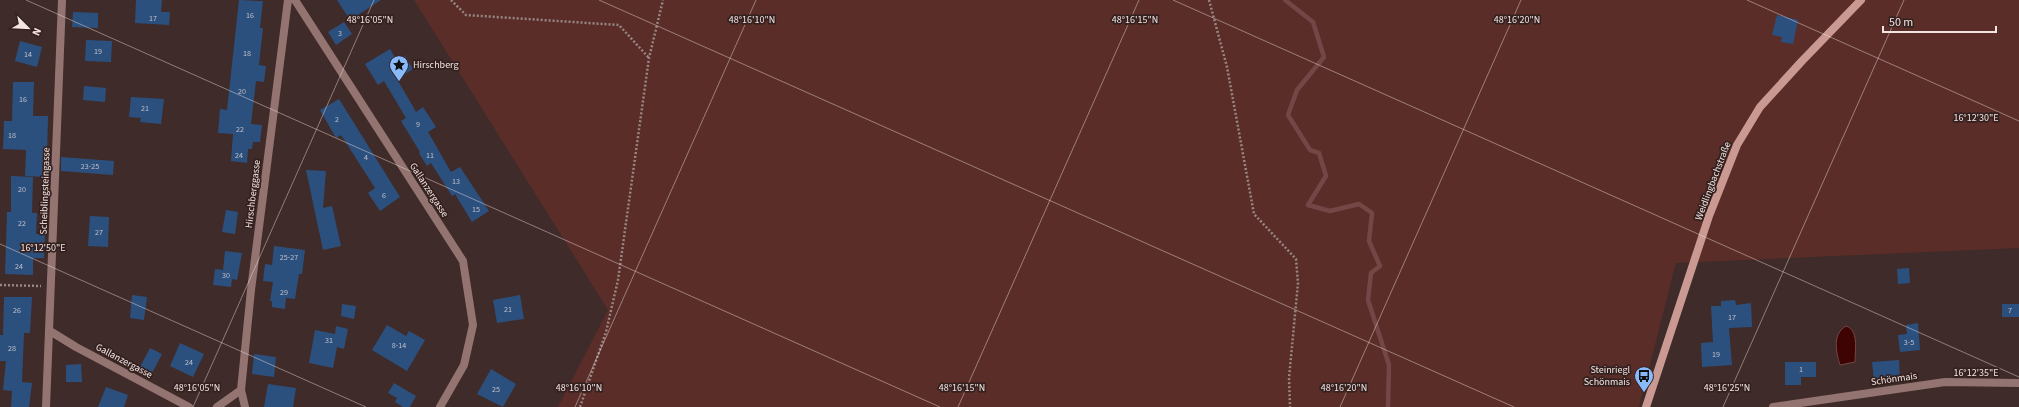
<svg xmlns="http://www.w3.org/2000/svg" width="2019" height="407" font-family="'Source Sans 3',sans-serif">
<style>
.green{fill:#5a2d28}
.water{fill:#3e0404;stroke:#744747}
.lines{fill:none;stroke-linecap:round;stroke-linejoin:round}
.stream{stroke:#744747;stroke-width:4.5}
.building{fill:#2c507e}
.path{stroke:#978785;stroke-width:2.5;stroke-dasharray:2 2;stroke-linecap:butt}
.minor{stroke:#937470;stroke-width:8}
.secondary{stroke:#ca9992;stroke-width:8}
.ticks{fill:none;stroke:#f1e4e2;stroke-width:1;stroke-opacity:0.45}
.labels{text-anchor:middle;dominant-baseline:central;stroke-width:3.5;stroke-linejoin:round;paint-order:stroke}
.number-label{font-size:8px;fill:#c0bfc9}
.poi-label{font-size:10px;fill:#f1e4e2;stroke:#34211f;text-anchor:start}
.street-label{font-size:10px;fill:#f1e4e2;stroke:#34211f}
.ticks-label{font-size:10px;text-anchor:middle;fill:#f1e4e2;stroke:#34211f;stroke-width:3.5;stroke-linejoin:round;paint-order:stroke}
</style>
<rect width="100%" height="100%" fill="#3f2b29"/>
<path class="green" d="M 414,0 L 2019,0 L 2019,248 L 1676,263 L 1639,407 L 558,407 L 608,310 Z"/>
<path class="water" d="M 1846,326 C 1859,330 1855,350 1855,362 L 1840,365 C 1836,352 1832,334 1846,326 Z"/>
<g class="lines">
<path class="stream" d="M 1285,0 L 1313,22 L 1324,57 L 1297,90 L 1288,115 L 1310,150 L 1319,153 L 1326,176 L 1308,205 L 1330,211 L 1359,204 L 1372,213 L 1369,241 L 1380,266 L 1371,273 L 1368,300 L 1389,365 L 1388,407"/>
</g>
<path class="building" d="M 136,0 L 162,0 L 161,12 L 170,12 L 169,25 L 135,23 Z
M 239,0 L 263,1 L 260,28 L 263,28 L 259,65 L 266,66 L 264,82 L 256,81 L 251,124 L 262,125 L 260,142 L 253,142 L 252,149 L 248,149 L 247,163 L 231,161 L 233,134 L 218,133 L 220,109 L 227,110 Z
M 337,0 L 381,0 L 350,20 Z
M 73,12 L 98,13 L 98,28 L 72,27 Z
M 1777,15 L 1798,20 L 1793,44 L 1781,42 L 1782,37 L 1772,35 Z
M 344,22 L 352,34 L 336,45 L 328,32 Z
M 86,40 L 112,41 L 111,62 L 85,61 Z
M 20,41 L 42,47 L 37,67 L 15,61 Z
M 390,49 L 397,61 L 405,56 L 413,69 L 397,79 L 416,112 L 423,107 L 436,127 L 428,132 L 451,172 L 460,167 L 489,211 L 472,222 L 455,194 L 452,196 L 431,163 L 427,166 L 419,153 L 420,152 L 401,121 L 406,118 L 384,81 L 378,85 L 365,64 Z
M 13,82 L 34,82 L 33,116 L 48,116 L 47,156 L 50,156 L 50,170 L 46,170 L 46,177 L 25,176 L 26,150 L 3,149 L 4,121 L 12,121 Z
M 84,86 L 106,88 L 105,102 L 83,100 Z
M 131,97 L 164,99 L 161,124 L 140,122 L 141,118 L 129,117 Z
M 339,99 L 400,197 L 380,211 L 368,193 L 375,188 L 341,135 L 336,138 L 320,110 Z
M 61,157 L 114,161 L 113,175 L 61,171 Z
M 306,170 L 326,171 L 323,208 L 332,206 L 341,246 L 323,250 Z
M 11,176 L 33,177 L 32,213 L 37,213 L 36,234 L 45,234 L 44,258 L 33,258 L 33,275 L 5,274 L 7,212 L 11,212 Z
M 226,210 L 238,212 L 235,234 L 222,232 Z
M 90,216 L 109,217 L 108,247 L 88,246 Z
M 274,246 L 305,250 L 302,274 L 299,274 L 295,299 L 286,298 L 285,309 L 272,307 L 272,301 L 270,301 L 273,282 L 263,281 L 265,264 L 272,265 Z
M 225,251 L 242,253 L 237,280 L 232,279 L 231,287 L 213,285 L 215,269 L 223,270 Z
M 1909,268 L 1910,283 L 1898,284 L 1897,269 Z
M 132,295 L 147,297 L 144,320 L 130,318 Z
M 520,295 L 524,319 L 497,323 L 493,300 Z
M 4,297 L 32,297 L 30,333 L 24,333 L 22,382 L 32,383 L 29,407 L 11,407 L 12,391 L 3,390 L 6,361 L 0,361 L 0,335 L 3,335 Z
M 1735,300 L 1736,305 L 1751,303 L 1752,327 L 1729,328 L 1732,365 L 1702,367 L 1701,343 L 1713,342 L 1711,306 L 1721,306 L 1721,301 Z
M 342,304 L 356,306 L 354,319 L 341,316 Z
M 2002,304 L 2019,304 L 2019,317 L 2002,317 Z
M 1918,323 L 1920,350 L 1900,352 L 1898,335 L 1907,334 L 1906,325 Z
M 387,325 L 406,336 L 409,331 L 425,340 L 407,371 L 372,350 Z
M 336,326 L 348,329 L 344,349 L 337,347 L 333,368 L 309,363 L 315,330 L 335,334 Z
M 180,343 L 204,354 L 193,377 L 170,366 Z
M 150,348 L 162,354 L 151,375 L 139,369 Z
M 254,354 L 276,357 L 274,377 L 252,374 Z
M 1899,360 L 1900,379 L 1874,381 L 1872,362 Z
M 1785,362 L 1816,362 L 1816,377 L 1801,377 L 1801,385 L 1785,385 Z
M 81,364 L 82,382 L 66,382 L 66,365 Z
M 491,369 L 516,384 L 503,407 L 477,394 Z
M 394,383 L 416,396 L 410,407 L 403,407 L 395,402 L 397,398 L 388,393 Z
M 268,384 L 296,388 L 293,407 L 264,407 Z
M 106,387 L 128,395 L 124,407 L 98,407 Z"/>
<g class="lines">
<path class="path" d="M 451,0 L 466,15 L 619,25 L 649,58
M 1209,0 L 1227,67 L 1254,214 L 1296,259 L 1298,283 L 1289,378 L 1290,407
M 0,285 L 41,286
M 580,407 L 606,332 L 618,280 L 649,58 L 663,0"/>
<path class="minor" d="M 295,0 L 463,261 L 473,325 L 464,365 L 440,407
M 50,331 L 76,347 L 189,407
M 46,407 L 62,0
M 217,407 L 241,390
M 245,407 L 241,390 L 251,290 L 288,0
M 1773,407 L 1945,382 L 2019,383"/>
<path class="secondary" d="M 1646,407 L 1709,216 L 1737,145 L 1760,107 L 1802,61 L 1861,0"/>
</g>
<path class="ticks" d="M 26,0 L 940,407M 599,0 L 1514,407M 1173,0 L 2019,377M 1747,0 L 2019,121M 0,244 L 366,407M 193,407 L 374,0M 575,407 L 756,0M 958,407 L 1139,0M 1340,407 L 1521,0M 1723,407 L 1904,0"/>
<defs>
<g id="sight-pin" transform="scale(1)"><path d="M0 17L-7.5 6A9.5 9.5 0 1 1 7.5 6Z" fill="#88bafc" stroke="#34211f"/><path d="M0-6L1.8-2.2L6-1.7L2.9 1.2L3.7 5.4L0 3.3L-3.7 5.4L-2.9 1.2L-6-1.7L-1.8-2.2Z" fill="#111"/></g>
<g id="bus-pin" transform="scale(1)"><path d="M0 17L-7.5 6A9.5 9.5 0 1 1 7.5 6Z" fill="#88bafc" stroke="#34211f"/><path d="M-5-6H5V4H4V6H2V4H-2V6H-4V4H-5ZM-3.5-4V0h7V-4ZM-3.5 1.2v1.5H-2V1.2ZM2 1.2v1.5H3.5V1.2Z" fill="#111"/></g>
</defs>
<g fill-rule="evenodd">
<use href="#sight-pin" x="399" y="65"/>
<use href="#bus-pin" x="1644" y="376"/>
</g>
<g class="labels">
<g class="number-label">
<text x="250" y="15">16</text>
<text x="153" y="18">17</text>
<text x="340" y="33">3</text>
<text x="98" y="51">19</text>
<text x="247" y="53">18</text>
<text x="28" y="54">14</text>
<text x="242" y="91">20</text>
<text x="23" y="99">16</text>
<text x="145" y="108">21</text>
<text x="337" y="119">2</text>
<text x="418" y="124">9</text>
<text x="240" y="129">22</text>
<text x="12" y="135">18</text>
<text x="239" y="155">24</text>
<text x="430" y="155">11</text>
<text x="366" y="157">4</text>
<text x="90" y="166">23-25</text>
<text x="456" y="181">13</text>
<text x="22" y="189">20</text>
<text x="384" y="195">6</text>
<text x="476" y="209">15</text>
<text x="22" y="223">22</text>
<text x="99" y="232">27</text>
<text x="289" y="257">25-27</text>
<text x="19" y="266">24</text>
<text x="226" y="275">30</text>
<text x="284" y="292">29</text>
<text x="508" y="309">21</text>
<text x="17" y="310">26</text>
<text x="2010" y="310">7</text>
<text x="1732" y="317">17</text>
<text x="329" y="340">31</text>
<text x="1909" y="342">3-5</text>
<text x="399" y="345">8-14</text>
<text x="12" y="348">28</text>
<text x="1716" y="354">19</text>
<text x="189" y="362">24</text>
<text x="1801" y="369">1</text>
<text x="496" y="389">25</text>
</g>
<g class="poi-label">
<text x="413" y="65">Hirschberg</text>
<text x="1630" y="370" text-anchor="end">Steinriegl<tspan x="1630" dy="12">Schönmais</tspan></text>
</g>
<g class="street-label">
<text transform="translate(1713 181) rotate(-69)">Weidlingbachstraße</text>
<text transform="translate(429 190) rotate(57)">Gallanzergasse</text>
<text transform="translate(45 191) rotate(-88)">Scheiblingsteingasse</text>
<text transform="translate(253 194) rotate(-83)">Hirschberggasse</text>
<text transform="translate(124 361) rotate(28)">Gallanzergasse</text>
<text transform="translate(1894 379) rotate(-8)">Schönmais</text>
</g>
</g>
<g class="ticks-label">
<text x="1517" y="23">48°16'20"N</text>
<text x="370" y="23">48°16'05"N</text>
<text x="752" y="23">48°16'10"N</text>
<text x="1135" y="23">48°16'15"N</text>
<text x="1976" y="121">16°12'30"E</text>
<text x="43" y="251">16°12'50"E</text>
<text x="1976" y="376">16°12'35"E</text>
<text x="197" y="391">48°16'05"N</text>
<text x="579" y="391">48°16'10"N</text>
<text x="962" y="391">48°16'15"N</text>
<text x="1344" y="391">48°16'20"N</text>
<text x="1727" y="391">48°16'25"N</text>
</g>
<g transform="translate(28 28) rotate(114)" stroke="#34211f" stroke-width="3" paint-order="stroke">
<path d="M0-3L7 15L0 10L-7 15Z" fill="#f1e4e2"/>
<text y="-6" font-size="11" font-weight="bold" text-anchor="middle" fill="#f1e4e2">N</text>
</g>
<path d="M1883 26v6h113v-6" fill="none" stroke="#f1e4e2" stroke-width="2"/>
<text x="1889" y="26" font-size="12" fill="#f1e4e2" stroke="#34211f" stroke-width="3" paint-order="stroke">50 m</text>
</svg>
